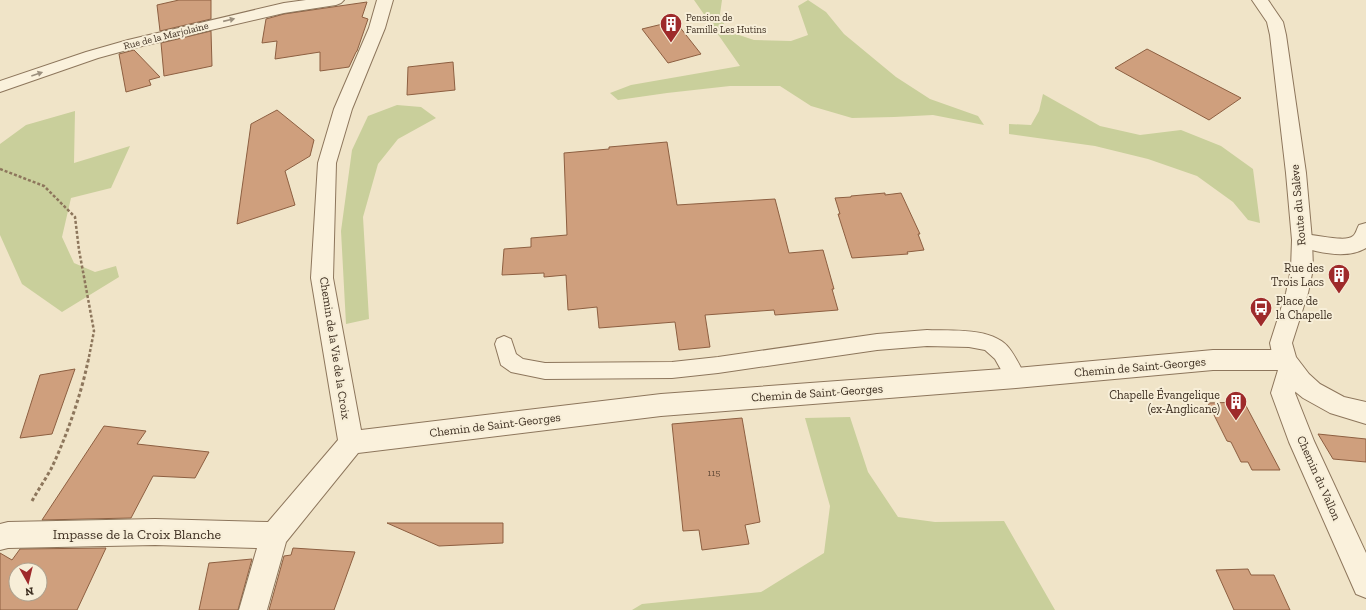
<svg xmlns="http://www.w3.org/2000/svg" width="1366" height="610" font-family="'Zilla Slab',serif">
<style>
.green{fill:#c9cf9b}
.building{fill:#cf9f7d;stroke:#8d5f41;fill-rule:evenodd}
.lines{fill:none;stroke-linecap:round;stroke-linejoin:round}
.service-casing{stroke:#8d765c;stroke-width:2}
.minor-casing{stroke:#8d765c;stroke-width:2}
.tertiary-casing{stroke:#8d765c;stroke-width:2}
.path-far1{stroke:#8d765c;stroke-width:2.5;stroke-dasharray:3 2;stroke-linecap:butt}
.path{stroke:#8d765c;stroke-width:3;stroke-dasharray:3.5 2.5;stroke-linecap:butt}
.service{fill:#faf1dc;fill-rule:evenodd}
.minor{fill:#faf1dc;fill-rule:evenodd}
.tertiary{fill:#faf1dc;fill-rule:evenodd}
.oneway{fill:#9c907e}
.labels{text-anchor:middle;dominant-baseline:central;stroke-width:4;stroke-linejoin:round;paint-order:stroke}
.far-poi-label{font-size:10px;fill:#3d2e20;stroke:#f7eed8;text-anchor:start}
.far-street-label{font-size:10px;fill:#3d2e20;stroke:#f7eed8}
.number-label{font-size:10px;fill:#624a37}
.street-label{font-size:12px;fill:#3d2e20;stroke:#f7eed8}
.poi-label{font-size:12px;fill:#3d2e20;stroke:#f7eed8;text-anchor:end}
.near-street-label{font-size:14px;fill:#3d2e20;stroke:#f7eed8}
</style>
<rect width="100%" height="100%" fill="#f0e4c8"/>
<path class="green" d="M 694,0 L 722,0 L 720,14 L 727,31 L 754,40 L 791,41 L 808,35 L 798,6 L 808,0 L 826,12 L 844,34 L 896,77 L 930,99 L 978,116 L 984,125 L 933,115 L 894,117 L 852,118 L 811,106 L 780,86 L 730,86 L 667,93 L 618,100 L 610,93 L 631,85 L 740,66 Z
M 1043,94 L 1100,126 L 1140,135 L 1181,130 L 1221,146 L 1253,169 L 1260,223 L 1248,220 L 1233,202 L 1197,176 L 1148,159 L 1095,146 L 1009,134 L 1009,124 L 1031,125 L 1039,111 Z
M 397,105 L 421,107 L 436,118 L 398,139 L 378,164 L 363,217 L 369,319 L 346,324 L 341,231 L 352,150 L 368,116 Z
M 75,111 L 74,163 L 130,146 L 111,188 L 71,198 L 62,237 L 74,263 L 95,272 L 116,266 L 119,277 L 62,312 L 22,284 L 0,235 L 0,144 L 26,125 Z
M 850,417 L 868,472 L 898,517 L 935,522 L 1004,521 L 1055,610 L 632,610 L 642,604 L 761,592 L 824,553 L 830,506 L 805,418 Z"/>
<path class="building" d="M 179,0 L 211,0 L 211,19 L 160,31 L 157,5 Z
M 367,2 L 362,17 L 368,19 L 357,51 L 356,52 L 349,67 L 320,71 L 320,52 L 275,59 L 277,41 L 262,43 L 266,19 L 284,14 Z
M 675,21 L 701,54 L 668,63 L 642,29 Z
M 211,31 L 212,66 L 164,76 L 161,43 Z
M 1147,49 L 1241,98 L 1209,120 L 1115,68 Z
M 134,50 L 160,77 L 149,80 L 151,85 L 126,92 L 119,54 Z
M 453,62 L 455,90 L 407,95 L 408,67 Z
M 277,110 L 314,140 L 310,156 L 285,171 L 295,205 L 237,224 L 251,124 Z
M 667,142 L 677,205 L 775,199 L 789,253 L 823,250 L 834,289 L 832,289 L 838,310 L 775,315 L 774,310 L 705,315 L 710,347 L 679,350 L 675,322 L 599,328 L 597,307 L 568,310 L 566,275 L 544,277 L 544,273 L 502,275 L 504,249 L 531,247 L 531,238 L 567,235 L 564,153 L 609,149 L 609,147 Z
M 885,193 L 885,195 L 901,193 L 920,234 L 918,234 L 924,250 L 907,252 L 908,254 L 852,258 L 838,214 L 840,214 L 835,198 L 851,197 L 851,196 Z
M 75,369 L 52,434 L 20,438 L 40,375 Z
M 1244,402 L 1280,470 L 1252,470 L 1248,462 L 1241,462 L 1231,442 L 1227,441 L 1208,403 Z
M 742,418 L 760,522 L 745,525 L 749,544 L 702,550 L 699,530 L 683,531 L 672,424 Z
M 104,426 L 146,431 L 137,444 L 209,452 L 195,478 L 153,476 L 131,518 L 42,520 Z
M 1318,434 L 1366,439 L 1366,462 L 1333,459 Z
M 387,523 L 503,523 L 503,543 L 439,546 Z
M 106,548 L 77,610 L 0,610 L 0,553 L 12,560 L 20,549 ZM 16,570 L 40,570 L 40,594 L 16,594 Z
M 293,548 L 355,552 L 334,610 L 269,610 L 284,556 L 291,555 Z
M 252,559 L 238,610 L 199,610 L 209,563 Z
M 1248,569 L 1251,575 L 1274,575 L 1290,610 L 1234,610 L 1216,570 Z"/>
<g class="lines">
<g class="service-casing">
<path id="service" d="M 927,330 C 951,331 993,327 1009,348 C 1016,357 1021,368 1026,378 L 1023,384 L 1016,386 L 1009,384 L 995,359 L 985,350 L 969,347 L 927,346 L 877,350 L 718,373 L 672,378 L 545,379 L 511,372 L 501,365 L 495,344 L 497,339 L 504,336 L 511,339 L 516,354 L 523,359 L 545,363 L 672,362 L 718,357 L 877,334 Z"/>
</g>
<g class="minor-casing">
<path id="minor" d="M 306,0 L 344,0 L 341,3 L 336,5 L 284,13 L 138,47 L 98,58 L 0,92 L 0,81 L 86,52 L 128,40 L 284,3 Z
M 377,0 L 393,0 L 385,28 L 352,109 L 336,163 L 333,278 L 361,430 L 661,394 L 1016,368 L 1213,350 L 1284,350 L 1292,353 L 1296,360 L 1295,362 L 1298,363 L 1302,370 L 1295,393 L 1314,441 L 1366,553 L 1366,598 L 1356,594 L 1289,442 L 1271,393 L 1278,370 L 1213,370 L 1016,388 L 661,416 L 358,453 L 286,542 L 267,610 L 239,610 L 257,548 L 155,545 L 8,548 L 0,550 L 0,524 L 8,522 L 155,519 L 268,522 L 338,440 L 311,278 L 318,163 L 334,109 L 369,28 Z
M 1366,223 L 1366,248 C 1346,260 1316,252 1295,245 L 1292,240 L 1295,235 C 1308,231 1344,244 1353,236 C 1356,234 1357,228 1359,225 Z"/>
</g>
<g class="tertiary-casing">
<path id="tertiary" d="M 1252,0 L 1268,0 L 1283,22 L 1286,35 L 1306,173 L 1312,240 L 1313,269 L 1308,293 L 1292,343 L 1296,357 L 1309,374 L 1320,384 L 1344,397 L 1366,402 L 1366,424 L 1330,413 L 1303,398 L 1292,389 L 1283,377 L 1273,358 L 1270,343 L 1286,293 L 1291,269 L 1292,240 L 1286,173 L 1270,35 L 1267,22 Z"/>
</g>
<path class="path-far1" d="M 0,169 L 44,186 L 75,217 L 79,250 L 94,331 L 88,362"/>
<path class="path" d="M 32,501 C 38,490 45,480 51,469 C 66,438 81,395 88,361"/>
<use href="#service" class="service"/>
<use href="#minor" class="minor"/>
<use href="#tertiary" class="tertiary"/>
</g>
<defs><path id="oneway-solid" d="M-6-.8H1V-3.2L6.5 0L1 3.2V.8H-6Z"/></defs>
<g class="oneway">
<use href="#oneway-solid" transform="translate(229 20) rotate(-13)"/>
<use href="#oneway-solid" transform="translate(37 74) rotate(-19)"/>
</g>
<defs>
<g id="building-pin" transform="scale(1.15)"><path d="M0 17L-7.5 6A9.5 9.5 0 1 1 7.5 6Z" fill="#9e2a2b" stroke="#f7eed8"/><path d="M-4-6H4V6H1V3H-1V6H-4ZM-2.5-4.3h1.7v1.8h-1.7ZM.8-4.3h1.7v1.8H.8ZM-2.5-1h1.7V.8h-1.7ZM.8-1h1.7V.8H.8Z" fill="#fff"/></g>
<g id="bus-pin" transform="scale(1.15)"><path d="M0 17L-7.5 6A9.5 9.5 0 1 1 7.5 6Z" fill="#9e2a2b" stroke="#f7eed8"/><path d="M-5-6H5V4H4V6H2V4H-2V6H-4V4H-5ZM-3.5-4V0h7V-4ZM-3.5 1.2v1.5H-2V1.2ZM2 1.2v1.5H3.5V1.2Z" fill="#fff"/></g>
</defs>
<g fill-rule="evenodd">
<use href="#building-pin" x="671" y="24"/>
<use href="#building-pin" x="1339" y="275"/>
<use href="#bus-pin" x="1261" y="308"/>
<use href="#building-pin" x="1236" y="402"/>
</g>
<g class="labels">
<g class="far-poi-label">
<text x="686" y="18">Pension de<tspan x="686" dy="12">Famille Les Hutins</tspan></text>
</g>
<g class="far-street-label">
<text transform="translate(166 36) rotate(-14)">Rue de la Marjolaine</text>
</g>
<g class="number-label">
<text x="714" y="473">115</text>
</g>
<g class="street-label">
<text transform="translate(1298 205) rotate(-95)">Route du Salève</text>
<text transform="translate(335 348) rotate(81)">Chemin de la Vie de la Croix</text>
<text transform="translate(1140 367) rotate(-5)">Chemin de Saint-Georges</text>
<text transform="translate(817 393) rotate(-4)">Chemin de Saint-Georges</text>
<text transform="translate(495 425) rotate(-7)">Chemin de Saint-Georges</text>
<text transform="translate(1319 478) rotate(66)">Chemin du Vallon</text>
</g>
<g class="poi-label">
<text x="1324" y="268">Rue des<tspan x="1324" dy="14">Trois Lacs</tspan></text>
<text x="1276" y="301" text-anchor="start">Place de<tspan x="1276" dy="14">la Chapelle</tspan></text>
<text x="1220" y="395">Chapelle Évangelique<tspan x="1220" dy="14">(ex-Anglicane)</tspan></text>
</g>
<g class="near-street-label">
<text x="137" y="534">Impasse de la Croix Blanche</text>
</g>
</g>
<g transform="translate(28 582) rotate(172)"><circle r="19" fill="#f7eed8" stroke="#ada18e"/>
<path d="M0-3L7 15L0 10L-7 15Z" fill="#9e2a2b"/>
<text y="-6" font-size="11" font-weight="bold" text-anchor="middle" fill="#3d2e20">N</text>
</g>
</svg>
